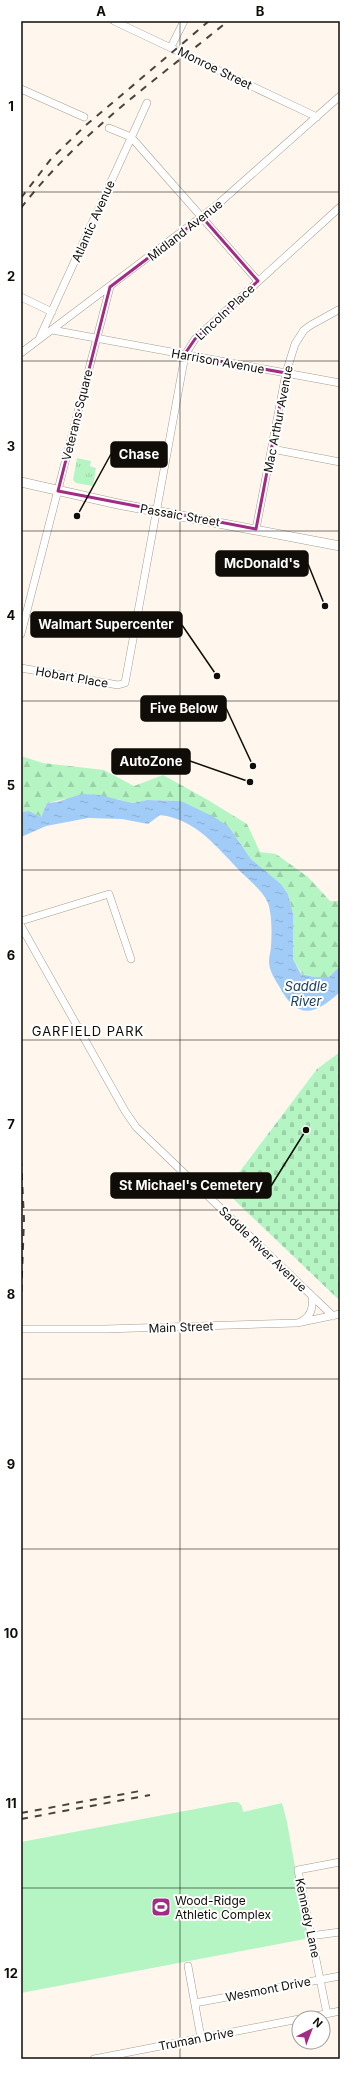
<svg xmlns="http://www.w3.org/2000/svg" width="361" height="2080" font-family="Inter,sans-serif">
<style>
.forest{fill:url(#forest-firs)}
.cemetery{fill:url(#cemetery-stones)}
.park{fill:url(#park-tufts)}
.pitch{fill:#b5f5c4}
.water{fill:url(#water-ripples)}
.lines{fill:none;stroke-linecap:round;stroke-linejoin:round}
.minor-casing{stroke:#a89c8e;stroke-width:8}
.major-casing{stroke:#a89c8e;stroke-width:10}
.minor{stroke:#fff;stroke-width:7}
.major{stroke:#fff;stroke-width:9}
.rail{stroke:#48433d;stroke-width:2;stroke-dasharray:7 7;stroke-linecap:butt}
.marked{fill:none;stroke:#a12c85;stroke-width:3;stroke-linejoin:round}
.grid{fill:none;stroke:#100c07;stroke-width:1;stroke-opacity:0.55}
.labels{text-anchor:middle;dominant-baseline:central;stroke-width:4;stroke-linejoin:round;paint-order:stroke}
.street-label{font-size:12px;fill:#100c07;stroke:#fff}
.poi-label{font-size:12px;fill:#100c07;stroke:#fff;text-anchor:start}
.water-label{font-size:13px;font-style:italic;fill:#163e61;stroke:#fff}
.neighbourhood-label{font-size:13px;letter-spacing:1px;fill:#100c07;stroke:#fff}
.leader{fill:none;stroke:#100c07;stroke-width:1.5}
.callout-dot{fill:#100c07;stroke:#fff;stroke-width:1.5}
.callout{fill:#100c07;stroke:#100c07;stroke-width:1.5}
.callout-label{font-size:13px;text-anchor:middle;font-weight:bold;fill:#fff}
.neatline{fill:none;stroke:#100c07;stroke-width:1.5}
.grid-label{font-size:13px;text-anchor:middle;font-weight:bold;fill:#100c07}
</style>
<defs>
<pattern id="forest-firs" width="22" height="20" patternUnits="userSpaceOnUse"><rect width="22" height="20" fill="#b5f5c4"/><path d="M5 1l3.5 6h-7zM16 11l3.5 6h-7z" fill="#9bd1a7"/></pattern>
<pattern id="cemetery-stones" width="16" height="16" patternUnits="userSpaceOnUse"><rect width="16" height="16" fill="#b5f5c4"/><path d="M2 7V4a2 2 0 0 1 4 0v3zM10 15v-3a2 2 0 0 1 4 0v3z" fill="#9bd1a7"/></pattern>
<pattern id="park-tufts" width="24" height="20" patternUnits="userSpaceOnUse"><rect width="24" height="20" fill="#b5f5c4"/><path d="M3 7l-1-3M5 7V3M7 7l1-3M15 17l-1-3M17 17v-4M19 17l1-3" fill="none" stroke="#9bd1a7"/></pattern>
<pattern id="water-ripples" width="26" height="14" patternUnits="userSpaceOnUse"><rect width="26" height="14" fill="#a0ccf7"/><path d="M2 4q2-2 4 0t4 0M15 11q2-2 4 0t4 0" fill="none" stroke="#89aed2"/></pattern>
</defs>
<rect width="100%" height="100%" fill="#fff7ee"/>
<path class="forest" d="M 21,756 L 43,763 L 104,770 L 134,786 L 163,775 L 208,800 L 247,824 L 260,852 L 276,854 L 308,877 L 330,901 L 340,901 L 340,966 L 329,977 L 315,977 L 302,974 L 293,959 L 293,914 L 288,894 L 281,884 L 251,859 L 229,827 L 181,801 L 147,800 L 133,803 L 117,799 L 65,799 L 47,803 L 41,817 L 29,811 L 21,812 Z"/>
<path class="cemetery" d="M 340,1052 L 340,1299 L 338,1299 L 225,1191 L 317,1069 Z"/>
<path class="park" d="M 77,458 L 91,461 L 90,466 L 96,468 L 93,486 L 76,483 L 73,480 Z"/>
<path class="pitch" d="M 232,1802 L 238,1802 L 242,1806 L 243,1812 L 282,1803 L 287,1822 L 307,1934 L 305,1939 L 21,1993 L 21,1842 Z"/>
<path class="water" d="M 82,794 L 99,795 L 133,803 L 147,800 L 181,801 L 214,817 L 229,827 L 251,859 L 281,884 L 288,894 L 293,914 L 293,959 L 301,974 L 315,977 L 329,977 L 340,966 L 340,992 C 315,1015 297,1021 279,986 C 274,978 269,970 269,961 C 269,956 271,951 271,946 C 272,933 272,915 268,903 C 263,891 251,882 242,873 C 218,849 197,819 160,815 L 148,824 L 122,819 L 88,818 L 46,826 L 21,837 L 21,812 L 29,811 L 41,817 L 47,803 L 57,802 Z"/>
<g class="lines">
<g class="minor-casing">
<path id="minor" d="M 114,21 L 317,117
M 171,47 L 184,21
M 21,89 L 84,117
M 109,128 L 131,137 L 258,281
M 21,297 L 52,312
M 52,330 L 340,383
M 40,337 L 147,103
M 21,353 L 217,205 L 340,96
M 272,449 L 340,462
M 256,529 L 286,373 L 295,344 L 304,330 L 311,325 L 340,309
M 21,634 L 110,287
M 21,668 L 118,685 L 125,683 L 185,355 L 195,339 L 340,207
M 21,921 L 109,894 L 131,959
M 21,926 L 125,1111 L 136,1127 L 333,1316
M 302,1321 C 312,1315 313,1307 312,1296
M 21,1329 L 105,1329 L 297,1323 L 340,1314
M 310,1936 L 340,1932
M 188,1966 L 201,2038
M 195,2003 L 340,1976
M 327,2014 L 298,1870 L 340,1862
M 306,2018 L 340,2011
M 94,2059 L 299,2019"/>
</g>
<g class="major-casing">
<path id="major" d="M 21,482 L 118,504 L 340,546"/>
</g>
<use href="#minor" class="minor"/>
<use href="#major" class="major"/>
<path class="rail" d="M 21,198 L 51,159 L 85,126 L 209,21
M 21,208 C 79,133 156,80 228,21
M 21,1159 L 24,1219 L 21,1301
M 21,1813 L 140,1791
M 21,1819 L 150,1795"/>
</g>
<path class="marked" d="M 202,217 L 258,281 L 195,339 L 184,355 L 286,373 L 256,529 L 58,491 L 110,287 Z"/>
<path class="grid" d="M 180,21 L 180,2059M 21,192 L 340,192M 21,361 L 340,361M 21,531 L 340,531M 21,701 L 340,701M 21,870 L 340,870M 21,1040 L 340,1040M 21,1210 L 340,1210M 21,1379 L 340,1379M 21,1549 L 340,1549M 21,1719 L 340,1719M 21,1888 L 340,1888"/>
<defs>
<g id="stadium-square" transform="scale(1)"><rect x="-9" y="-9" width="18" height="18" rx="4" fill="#a12c85" stroke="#fff"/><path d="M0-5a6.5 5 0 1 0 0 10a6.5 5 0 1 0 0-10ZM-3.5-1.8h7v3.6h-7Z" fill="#fff"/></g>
</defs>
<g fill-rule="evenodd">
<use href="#stadium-square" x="161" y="1907"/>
</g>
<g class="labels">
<g class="street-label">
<text transform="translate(215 68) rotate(26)">Monroe Street</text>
<text transform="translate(93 221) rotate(-66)">Atlantic Avenue</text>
<text transform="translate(185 230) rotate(-38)">Midland Avenue</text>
<text transform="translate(225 312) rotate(-43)">Lincoln Place</text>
<text transform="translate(218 361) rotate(10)">Harrison Avenue</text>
<text transform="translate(77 415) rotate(-76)">Veterans Square</text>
<text transform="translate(278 419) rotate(-79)">Mac Arthur Avenue</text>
<text transform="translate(180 515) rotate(10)">Passaic Street</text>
<text transform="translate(72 677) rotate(10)">Hobart Place</text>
<text transform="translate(263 1249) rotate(44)">Saddle River Avenue</text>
<text transform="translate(181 1327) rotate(-2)">Main Street</text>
<text transform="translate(308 1918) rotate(78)">Kennedy Lane</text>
<text transform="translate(268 1989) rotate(-11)">Wesmont Drive</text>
<text transform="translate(196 2039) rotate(-11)">Truman Drive</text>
</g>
<g class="poi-label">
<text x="175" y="1900">Wood-Ridge<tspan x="175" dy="14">Athletic Complex</tspan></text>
</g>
<g class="water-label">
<text x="306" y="986">Saddle<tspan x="306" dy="15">River</tspan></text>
</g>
<g class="neighbourhood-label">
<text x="88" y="1031">GARFIELD PARK</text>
</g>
</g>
<path class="leader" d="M77 516L111 454M325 606L308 564M217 676L182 625M253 766L226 708M250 782L190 761M306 1130L271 1186"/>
<g class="callout-dot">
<circle cx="77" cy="516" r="4"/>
<circle cx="325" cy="606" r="4"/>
<circle cx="217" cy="676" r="4"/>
<circle cx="253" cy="766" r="4"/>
<circle cx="250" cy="782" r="4"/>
<circle cx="306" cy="1130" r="4"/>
</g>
<g class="callout">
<rect x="111" y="442" width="56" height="25" rx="4"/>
<rect x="216" y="551" width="92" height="25" rx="4"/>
<rect x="31" y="612" width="151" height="25" rx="4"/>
<rect x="141" y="696" width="85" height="25" rx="4"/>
<rect x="112" y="749" width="78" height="25" rx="4"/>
<rect x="111" y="1173" width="160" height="25" rx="4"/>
</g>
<g class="callout-label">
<text x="139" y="459">Chase</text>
<text x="262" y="568">McDonald's</text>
<text x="106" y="629">Walmart Supercenter</text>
<text x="184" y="713">Five Below</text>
<text x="151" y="766">AutoZone</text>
<text x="191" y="1190">St Michael's Cemetery</text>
</g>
<rect width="361" height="2080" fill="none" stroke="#ffffff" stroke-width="44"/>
<g transform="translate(311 2030) rotate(42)"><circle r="19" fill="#ffffff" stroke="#9f9e9c"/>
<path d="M0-3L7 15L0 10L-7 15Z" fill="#a12c85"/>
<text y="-6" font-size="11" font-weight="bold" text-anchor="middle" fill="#100c07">N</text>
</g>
<rect x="22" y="22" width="317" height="2036" class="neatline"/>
<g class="grid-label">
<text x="101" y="16">A</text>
<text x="260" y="16">B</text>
<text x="11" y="111">1</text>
<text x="11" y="281">2</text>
<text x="11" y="451">3</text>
<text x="11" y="620">4</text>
<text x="11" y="790">5</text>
<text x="11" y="960">6</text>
<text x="11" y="1129">7</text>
<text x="11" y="1299">8</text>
<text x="11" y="1469">9</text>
<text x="11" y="1638">10</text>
<text x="11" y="1808">11</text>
<text x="11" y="1978">12</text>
</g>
</svg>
